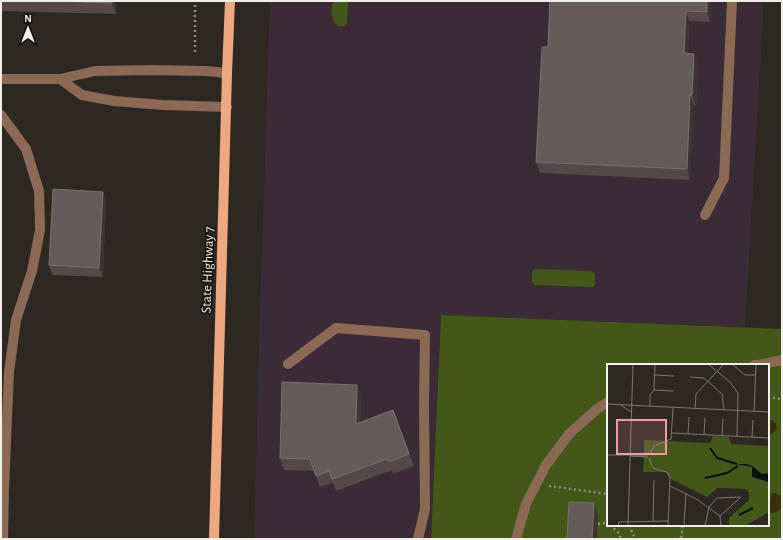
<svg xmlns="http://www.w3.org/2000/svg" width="783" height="540" font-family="'Alegreya Sans',sans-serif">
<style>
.commercial{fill:#3a2b36}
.green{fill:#435718;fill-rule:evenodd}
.sand{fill:#38300f}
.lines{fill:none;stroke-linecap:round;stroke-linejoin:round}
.path{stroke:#8f8b85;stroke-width:2.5;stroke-dasharray:2 3;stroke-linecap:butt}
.minor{stroke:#8b6955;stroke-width:10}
.major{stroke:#eda87f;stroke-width:10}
.wall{fill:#534948}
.shaded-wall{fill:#3d3531}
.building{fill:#645b5a;stroke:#7a7270}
.labels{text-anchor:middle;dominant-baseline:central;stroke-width:3;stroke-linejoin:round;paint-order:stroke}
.street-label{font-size:14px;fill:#f2efea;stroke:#14110e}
.inset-river{fill:none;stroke:#031313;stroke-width:2}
.inset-road{fill:none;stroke:#7c7871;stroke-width:1}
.view{fill:#f39aa9;fill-opacity:0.15;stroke:#f39aa9;stroke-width:2}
.inset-edge{fill:none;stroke:#f2efea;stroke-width:2}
</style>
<rect width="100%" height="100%" fill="#2d2821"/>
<path class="commercial" d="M 270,1 L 764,1 L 745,327 L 441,315 L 431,539 L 254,539 L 260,308 Z"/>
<path class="green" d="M 334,1 L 347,1 L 348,2 L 347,24 L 344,26 L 338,26 C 331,21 329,8 334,1 Z
M 536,269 L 592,271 L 595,274 L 595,284 L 593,287 L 591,287 L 535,285 L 532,283 L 532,272 L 533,270 Z
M 441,315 L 782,329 L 782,539 L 431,539 ZM 608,365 L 768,365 L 768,525 L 608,525 Z"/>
<path class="sand" d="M 768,420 L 772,420 L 776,424 L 777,430 L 772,434 L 768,436 Z
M 774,493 L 780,495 L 782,499 L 781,508 L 777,512 L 768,514 L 768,504 L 770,503 C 770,498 770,495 774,493 Z"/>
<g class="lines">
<path class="path" d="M 195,52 L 195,1
M 768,397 L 782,399
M 549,486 L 608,494
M 598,524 L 604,523 L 608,524
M 610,525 L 619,533 L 621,539
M 630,525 L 632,533 L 636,539
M 681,538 L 683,525
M 674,539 L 686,539"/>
<path class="minor" d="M 1,79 L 60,79 L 95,71 L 151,70 L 206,71 L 227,73
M 60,79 L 82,95 L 114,101 L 163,105 L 227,107
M 1,115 L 26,149 L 39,191 L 40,230 L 32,271 L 16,320 L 9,372 L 4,489 L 3,539
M 705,215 L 724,178 L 732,1
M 288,364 L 336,328 L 425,335 L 424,406 L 425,509 L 418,539
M 754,365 L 759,365 L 782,360
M 516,539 L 526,504 L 546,465 L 569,434 L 597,409 L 608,402"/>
<path class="major" d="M 214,539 L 227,73 L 230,1"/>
</g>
<path class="wall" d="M 1,1 L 116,1 L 116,14 L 1,11 Z
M 550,1 L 711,1 L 710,22 L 689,21 L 688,53 L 698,64 L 696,105 L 694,105 L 690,180 L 540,173 L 536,162 L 548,47 Z
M 106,201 L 103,277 L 52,275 L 49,265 Z
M 361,396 L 360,422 L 393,410 L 414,466 L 393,474 L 392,470 L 336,491 L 333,483 L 320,487 L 314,471 L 284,470 L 280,458 Z"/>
<path class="shaded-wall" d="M 112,1 L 116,1 L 116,14 L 112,3 Z
M 707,1 L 711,1 L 710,22 L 707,12 Z
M 686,11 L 689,21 L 687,63 L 684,53 Z
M 694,54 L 698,64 L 696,105 L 692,95 Z
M 690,95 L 694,105 L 690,180 L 687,169 Z
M 103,192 L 106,201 L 103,277 L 99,268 Z
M 357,385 L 361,396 L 360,436 L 356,424 Z
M 594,503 L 598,515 L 597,539 L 592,539 Z"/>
<path class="building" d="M 52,1 L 112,1 L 112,3 Z
M 550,1 L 707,1 L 707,12 L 686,11 L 684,53 L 694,54 L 692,95 L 690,95 L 687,169 L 536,162 L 542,47 L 548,47 Z
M 53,189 L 103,192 L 99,268 L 49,265 Z
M 282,382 L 357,385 L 356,424 L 393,410 L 409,454 L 389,462 L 387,459 L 332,479 L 329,471 L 316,476 L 310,459 L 280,458 Z
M 569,502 L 594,503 L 592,539 L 567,539 Z"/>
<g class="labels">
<g class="street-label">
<text transform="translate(208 270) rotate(-88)">State Highway 7</text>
</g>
</g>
<g transform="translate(607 364)">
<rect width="162" height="162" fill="#2d2821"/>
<path d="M 106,72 L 122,73 L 124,80 L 162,82 L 162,148 L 138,162 L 122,162 L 122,154 L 142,136 L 142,129 L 139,125 L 110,124 L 100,133 L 64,115 L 59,108 L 36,108 L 37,93 L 25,93 L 25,91 L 37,91 L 37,76 L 103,79 Z" fill="#435718"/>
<path d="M 130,100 L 139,100 L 145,102 L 155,110 L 162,109 L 162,118 L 145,113 L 145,103 Z" fill="#031313"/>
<path class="inset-river" d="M 103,84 L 110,94 L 130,100M 98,114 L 120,109 L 131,102M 132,151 L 146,144"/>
<path class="inset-road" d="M 101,0 L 123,18 L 131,29 L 130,72M 125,0 L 138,11 L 149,11M 48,11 L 67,12M 83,13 L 97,14 L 115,30 L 117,46M 47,26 L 67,27M 0,40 L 162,48M 14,41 L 24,48M 43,42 L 43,31 L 47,26 L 48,0M 88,45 L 89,30 L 117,0M 147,48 L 149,0M 65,69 L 162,74M 81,70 L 82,53M 97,71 L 98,54M 115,72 L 116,55M 145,73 L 146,56M 0,91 L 41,91M 42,91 L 47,82 L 64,75 L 66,44M 23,92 L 41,93M 42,94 L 46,104 L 60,108 L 63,114 L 61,162M 63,122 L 91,136 L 113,152M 46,157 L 47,116M 11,162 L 12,158 L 61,157M 21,162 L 26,0M 77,162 L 79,129M 98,162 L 102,143 L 110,134 L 134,133M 114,162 L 113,152 L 134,133"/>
<path class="view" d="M 10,56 L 59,56 L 59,90 L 10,90 Z"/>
<rect width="162" height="162" class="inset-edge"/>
</g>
<rect width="783" height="540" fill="none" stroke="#f2efea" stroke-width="4"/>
<g transform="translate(28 28)" stroke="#14110e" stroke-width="3" paint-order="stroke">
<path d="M0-3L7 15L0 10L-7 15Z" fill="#f2efea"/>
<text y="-6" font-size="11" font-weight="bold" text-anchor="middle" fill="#f2efea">N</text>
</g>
</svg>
